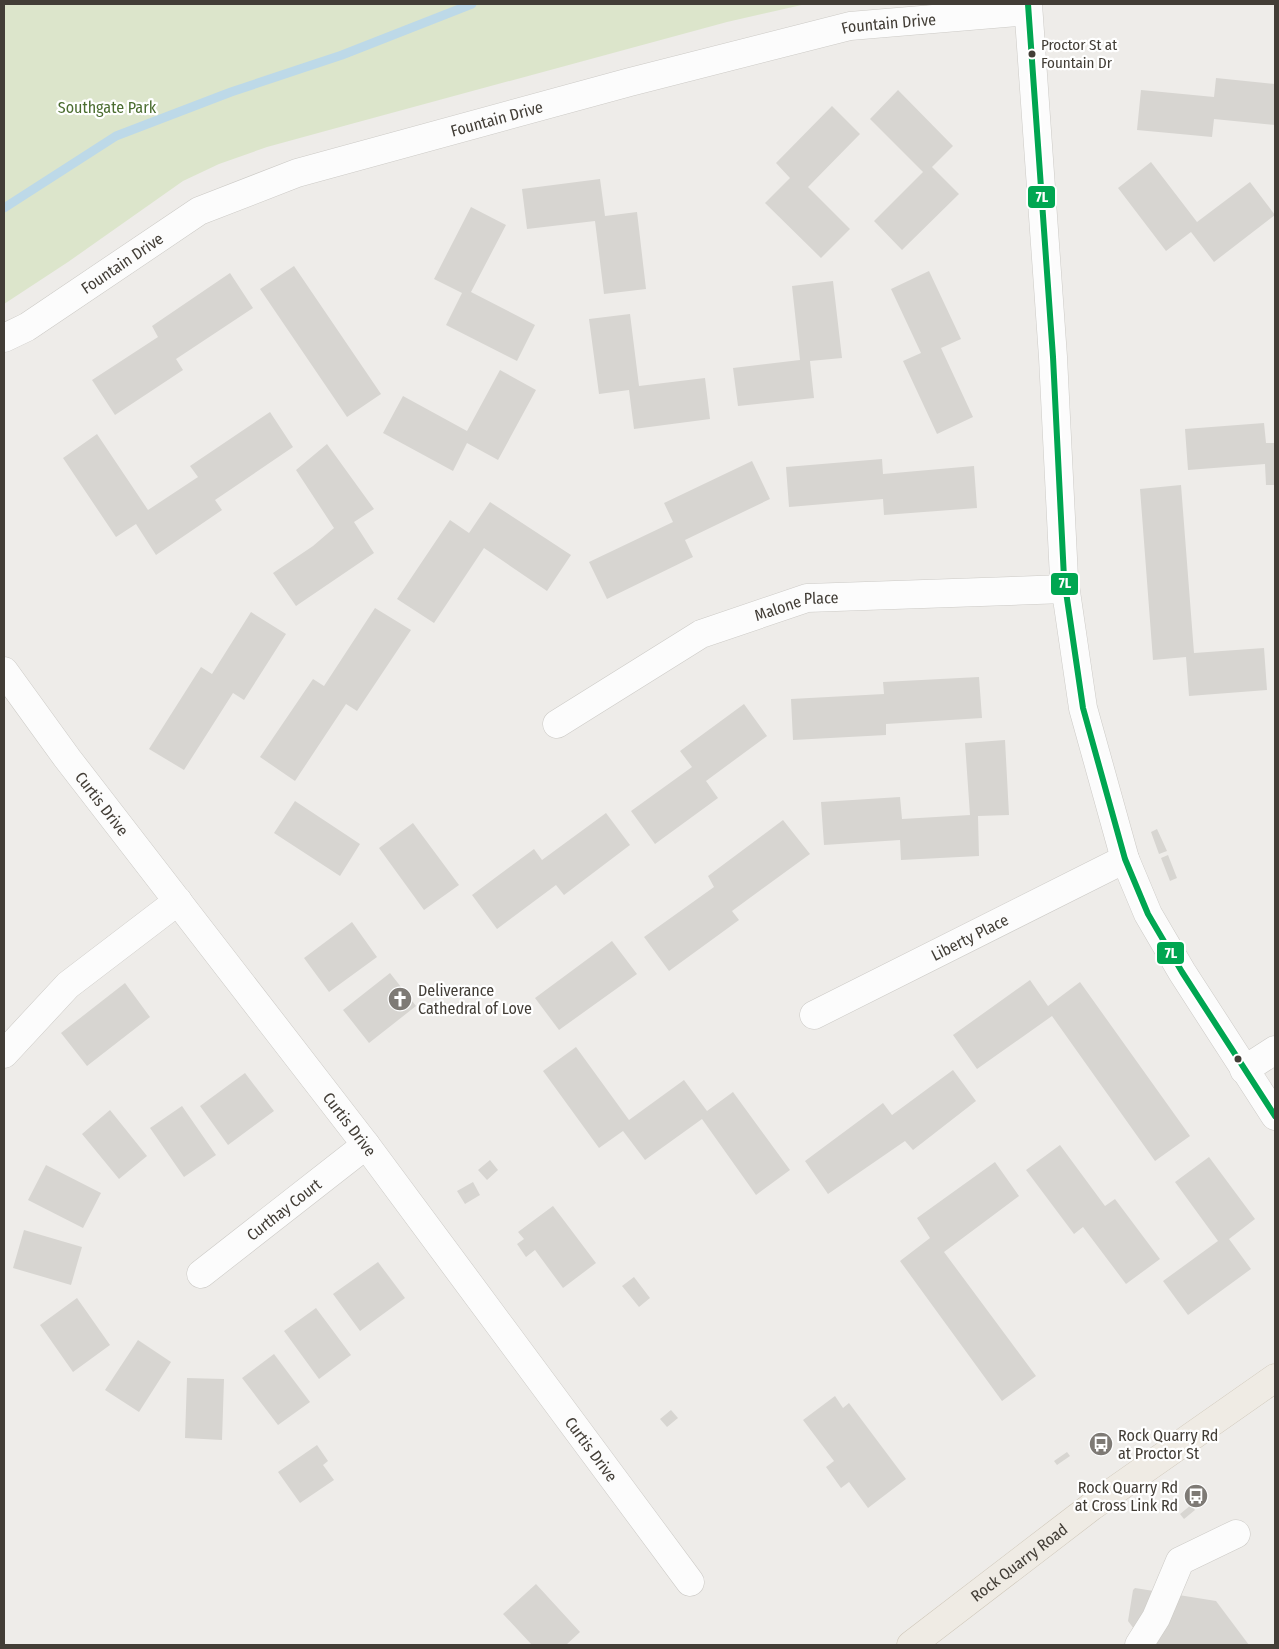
<svg xmlns="http://www.w3.org/2000/svg" width="1279" height="1649" font-family="'Fira Sans Condensed',sans-serif">
<style>
.green{fill:#dce5cb}
.lines{fill:none;stroke-linecap:round;stroke-linejoin:round}
.stream{stroke:#bdd9e8;stroke-width:9}
.building{fill:#d7d5d1}
.minor-casing{stroke:#cccac6;stroke-width:29}
.major-casing{stroke:#cec6b8;stroke-width:29}
.minor{stroke:#fcfcfc;stroke-width:28}
.major{stroke:#efebe4;stroke-width:28}
.bus-1-casing{stroke:#fff;stroke-width:10}
.bus-1{stroke:#00a651;stroke-width:6}
.bus-dot{fill:#423d36;stroke:#fff;stroke-width:2}
.labels{text-anchor:middle;dominant-baseline:central;stroke-width:4.5;stroke-linejoin:round;paint-order:stroke}
.bus-label{font-size:15px;fill:#423d36;stroke:#fff;text-anchor:start}
.street-label{font-size:16px;fill:#423d36;stroke:#fff}
.park-label{font-size:16px;fill:#4b6d30;stroke:#fff}
.poi-label{font-size:16px;fill:#423d36;stroke:#fff;text-anchor:start}
.line-badge{stroke:#fff;stroke-width:2}
.badge-label{font-size:14px;text-anchor:middle;font-weight:bold;fill:#fff}
</style>
<rect width="100%" height="100%" fill="#eeece9"/>
<path class="green" d="M 4,4 L 806,4 L 727,22 L 351,124 L 267,147 L 219,164 L 183,181 L 68,262 L 4,304 Z"/>
<g class="lines">
<path class="stream" d="M 4,208 L 116,136 L 231,92 L 342,55 L 472,4"/>
</g>
<path class="building" d="M 1216,78 L 1275,84 L 1275,125 L 1214,119 L 1212,137 L 1137,130 L 1141,90 L 1214,97 Z
M 898,90 L 953,146 L 932,167 L 959,194 L 902,250 L 874,221 L 923,172 L 870,119 Z
M 832,106 L 860,134 L 808,187 L 850,229 L 821,258 L 765,203 L 790,178 L 776,163 Z
M 1151,162 L 1197,222 L 1250,182 L 1275,215 L 1214,262 L 1191,232 L 1166,251 L 1118,188 Z
M 600,179 L 605,216 L 637,212 L 646,289 L 604,294 L 595,221 L 527,229 L 522,189 Z
M 471,207 L 506,225 L 471,292 L 535,325 L 517,361 L 446,325 L 462,293 L 434,279 Z
M 294,266 L 381,394 L 347,417 L 260,289 Z
M 929,271 L 961,339 L 941,348 L 973,417 L 937,434 L 903,361 L 921,353 L 891,289 Z
M 230,273 L 253,308 L 176,359 L 183,370 L 115,415 L 92,380 L 158,337 L 152,326 Z
M 833,281 L 842,358 L 810,361 L 814,398 L 738,406 L 733,368 L 800,360 L 792,286 Z
M 630,314 L 639,386 L 705,378 L 710,419 L 634,429 L 629,390 L 599,394 L 589,319 Z
M 500,370 L 536,390 L 498,460 L 467,443 L 453,471 L 383,433 L 403,396 L 467,431 Z
M 270,412 L 293,447 L 215,500 L 222,510 L 156,555 L 136,524 L 116,537 L 63,458 L 97,434 L 148,510 L 198,477 L 190,466 Z
M 1264,423 L 1266,443 L 1275,443 L 1275,485 L 1266,485 L 1265,464 L 1188,470 L 1185,429 Z
M 327,444 L 374,509 L 354,522 L 374,553 L 296,606 L 273,573 L 313,546 L 334,528 L 296,470 Z
M 882,459 L 883,474 L 974,466 L 977,508 L 884,515 L 883,499 L 789,507 L 786,467 Z
M 752,461 L 770,499 L 685,540 L 693,557 L 607,599 L 589,562 L 673,522 L 664,503 Z
M 1181,485 L 1194,653 L 1264,648 L 1267,690 L 1189,696 L 1186,657 L 1153,660 L 1140,489 Z
M 490,502 L 571,555 L 547,591 L 484,548 L 434,623 L 397,599 L 450,520 L 469,533 Z
M 375,608 L 411,630 L 357,711 L 346,704 L 295,781 L 260,757 L 313,679 L 324,686 Z
M 251,612 L 286,634 L 244,700 L 233,693 L 184,770 L 149,749 L 201,667 L 212,674 Z
M 979,677 L 982,718 L 886,724 L 886,735 L 793,740 L 791,699 L 884,694 L 883,682 Z
M 744,704 L 767,736 L 706,781 L 718,798 L 655,844 L 631,811 L 692,767 L 680,751 Z
M 1005,740 L 1009,815 L 978,816 L 979,856 L 901,860 L 900,840 L 824,845 L 821,802 L 900,797 L 902,819 L 970,815 L 965,743 Z
M 295,801 L 360,844 L 340,876 L 274,833 Z
M 606,813 L 630,845 L 564,895 L 556,885 L 497,929 L 472,895 L 534,849 L 542,860 Z
M 783,820 L 810,854 L 732,911 L 739,920 L 669,971 L 644,937 L 714,887 L 708,876 Z
M 413,823 L 459,885 L 424,910 L 379,848 Z
M 1157,829 L 1167,851 L 1159,854 L 1151,832 Z
M 1168,855 L 1177,878 L 1170,881 L 1161,858 Z
M 352,922 L 377,957 L 329,992 L 304,958 Z
M 612,941 L 637,974 L 559,1030 L 535,998 Z
M 390,973 L 416,1006 L 369,1043 L 343,1010 Z
M 1030,980 L 1048,1006 L 1080,982 L 1190,1136 L 1155,1161 L 1052,1016 L 977,1069 L 953,1035 Z
M 125,983 L 150,1017 L 87,1066 L 61,1033 Z
M 576,1047 L 629,1120 L 684,1080 L 707,1111 L 733,1092 L 790,1170 L 756,1195 L 702,1119 L 645,1160 L 623,1131 L 599,1148 L 543,1071 Z
M 953,1070 L 976,1101 L 913,1150 L 905,1141 L 828,1194 L 805,1161 L 883,1103 L 892,1115 Z
M 245,1073 L 274,1111 L 228,1145 L 200,1106 Z
M 182,1106 L 216,1155 L 184,1177 L 150,1128 Z
M 110,1110 L 147,1156 L 119,1179 L 82,1134 Z
M 1060,1145 L 1105,1206 L 1115,1199 L 1160,1259 L 1126,1284 L 1083,1227 L 1074,1234 L 1026,1170 Z
M 1209,1157 L 1255,1219 L 1229,1239 L 1251,1269 L 1188,1315 L 1163,1281 L 1218,1241 L 1175,1182 Z
M 490,1160 L 498,1170 L 487,1180 L 478,1170 Z
M 995,1162 L 1019,1196 L 944,1252 L 1036,1376 L 1002,1401 L 900,1261 L 930,1238 L 917,1218 Z
M 46,1165 L 101,1193 L 83,1228 L 28,1200 Z
M 473,1182 L 480,1195 L 465,1204 L 457,1191 Z
M 553,1206 L 596,1263 L 563,1288 L 535,1250 L 526,1257 L 517,1244 L 524,1239 L 518,1232 Z
M 24,1230 L 82,1247 L 71,1285 L 13,1268 Z
M 378,1262 L 405,1298 L 360,1331 L 333,1294 Z
M 634,1277 L 650,1298 L 639,1307 L 622,1286 Z
M 77,1298 L 110,1345 L 73,1372 L 40,1325 Z
M 316,1308 L 351,1355 L 319,1379 L 284,1331 Z
M 138,1340 L 171,1362 L 139,1412 L 105,1390 Z
M 274,1354 L 310,1402 L 278,1425 L 242,1378 Z
M 187,1378 L 224,1379 L 222,1440 L 185,1438 Z
M 835,1396 L 843,1408 L 849,1403 L 906,1479 L 868,1508 L 849,1482 L 841,1488 L 826,1467 L 834,1461 L 803,1420 Z
M 671,1410 L 678,1418 L 667,1427 L 660,1419 Z
M 317,1445 L 328,1461 L 323,1465 L 334,1480 L 300,1503 L 278,1472 Z
M 1067,1452 L 1070,1456 L 1057,1465 L 1054,1461 Z
M 1191,1505 L 1195,1510 L 1184,1519 L 1180,1514 Z
M 536,1584 L 580,1632 L 566,1645 L 532,1645 L 503,1614 Z
M 1135,1588 L 1216,1601 L 1249,1645 L 1146,1645 L 1128,1621 L 1133,1590 Z"/>
<g class="lines">
<g class="minor-casing">
<g id="minor">
<path d="M 1028,4 L 1053,357 L 1064,578 L 1083,708 L 1125,859 L 1148,914 L 1182,972 L 1275,1116"/>
<path id="s1" d="M 4,338 L 27,327 L 199,211 L 297,173 L 630,82 L 850,26 L 1028,11"/>
<path id="s2" d="M 4,671 L 67,758 L 366,1145 L 690,1582"/>
<path id="s3" d="M 557,724 L 701,634 L 807,598 L 1065,589"/>
<path id="s4" d="M 814,1015 L 1125,859"/>
<path d="M 4,1054 L 68,985 L 178,901"/>
<path d="M 1244,1070 L 1275,1050"/>
<path id="s5" d="M 201,1274 L 366,1145"/>
<path d="M 1139,1645 L 1156,1618 L 1180,1561 L 1236,1534"/>
</g>
</g>
<g class="major-casing">
<g id="major">
<path id="s6" d="M 911,1645 L 1091,1507 L 1275,1378"/>
</g>
</g>
<use href="#minor" class="minor"/>
<use href="#major" class="major"/>
<g class="bus-1-casing">
<path id="bus-1" d="M 1028,4 L 1053,357 L 1064,578 L 1083,708 L 1125,859 L 1148,914 L 1182,972 L 1275,1116"/>
</g>
<use href="#bus-1" class="bus-1"/>
</g>
<defs>
<g id="church-disc" transform="scale(1.25)"><circle r="9.5" fill="#7e7a75" stroke="#fff"/><path d="M-1.2-6h2.4v3.5h3.3v2.4h-3.3V6h-2.4V-.1h-3.3v-2.4h3.3Z" fill="#fff"/></g>
<g id="bus-disc" transform="scale(1.25)"><circle r="9.5" fill="#7e7a75" stroke="#fff"/><path d="M-5-6H5V4H4V6H2V4H-2V6H-4V4H-5ZM-3.5-4V0h7V-4ZM-3.5 1.2v1.5H-2V1.2ZM2 1.2v1.5H3.5V1.2Z" fill="#fff"/></g>
</defs>
<g fill-rule="evenodd">
<use href="#church-disc" x="400" y="999"/>
<use href="#bus-disc" x="1101" y="1444"/>
<use href="#bus-disc" x="1196" y="1496"/>
</g>
<g class="bus-dot">
<circle cx="1032" cy="54" r="4.5"/>
<circle cx="1238" cy="1059" r="4.5"/>
</g>
<g class="labels">
<g class="bus-label">
<text x="1041" y="45">Proctor St at<tspan x="1041" dy="18">Fountain Dr</tspan></text>
</g>
<g class="street-label">
<text stroke="none"><textPath href="#s1" startOffset="949">Fountain Drive</textPath></text>
<text stroke="none"><textPath href="#s1" startOffset="545">Fountain Drive</textPath></text>
<text stroke="none"><textPath href="#s1" startOffset="140">Fountain Drive</textPath></text>
<text stroke="none"><textPath href="#s3" startOffset="270">Malone Place</textPath></text>
<text stroke="none"><textPath href="#s2" startOffset="165">Curtis Drive</textPath></text>
<text stroke="none"><textPath href="#s4" startOffset="174">Liberty Place</textPath></text>
<text stroke="none"><textPath href="#s2" startOffset="570">Curtis Drive</textPath></text>
<text stroke="none"><textPath href="#s5" startOffset="105">Curthay Court</textPath></text>
<text stroke="none"><textPath href="#s2" startOffset="975">Curtis Drive</textPath></text>
<text stroke="none"><textPath href="#s6" startOffset="136">Rock Quarry Road</textPath></text>
</g>
<g class="park-label">
<text x="107" y="107">Southgate Park</text>
</g>
<g class="poi-label">
<text x="418" y="990">Deliverance<tspan x="418" dy="18">Cathedral of Love</tspan></text>
<text x="1118" y="1435">Rock Quarry Rd<tspan x="1118" dy="18">at Proctor St</tspan></text>
<text x="1178" y="1487" text-anchor="end">Rock Quarry Rd<tspan x="1178" dy="18">at Cross Link Rd</tspan></text>
</g>
</g>
<g class="line-badge">
<rect x="1027" y="185" width="29" height="24" rx="5" fill="#00a651"/>
<rect x="1050" y="572" width="29" height="24" rx="5" fill="#00a651"/>
<rect x="1156" y="941" width="29" height="24" rx="5" fill="#00a651"/>
</g>
<g class="badge-label">
<text x="1042" y="202">7L</text>
<text x="1065" y="588">7L</text>
<text x="1171" y="958">7L</text>
</g>
<rect width="1279" height="1649" fill="none" stroke="#423d36" stroke-width="10"/>
</svg>
